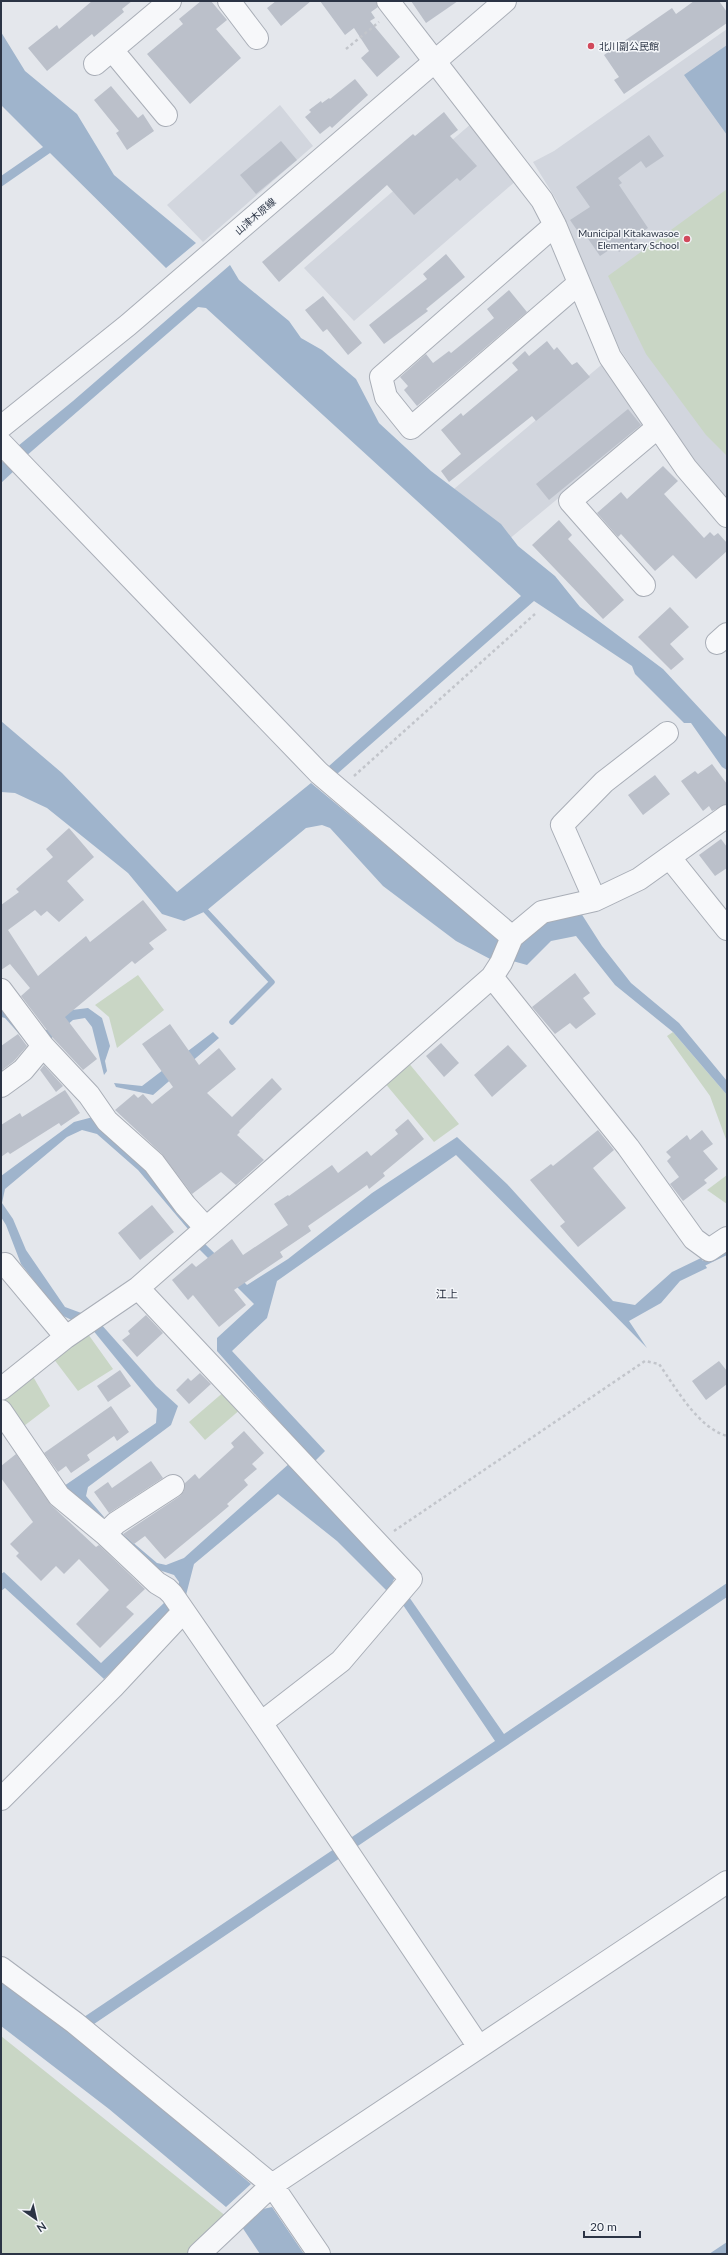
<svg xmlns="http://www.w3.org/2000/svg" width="728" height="2255" font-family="Lato,'Noto Sans JP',sans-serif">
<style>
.built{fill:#d2d6de}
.green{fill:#c9d6c5}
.water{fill:#9fb4cc}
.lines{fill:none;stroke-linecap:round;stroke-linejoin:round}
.stream{stroke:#9fb4cc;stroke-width:5.5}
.building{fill:#bbc0ca}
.minor-casing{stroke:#a9aeb7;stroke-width:24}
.path{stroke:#c2c5cb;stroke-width:2.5;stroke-dasharray:3 3;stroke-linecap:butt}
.minor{stroke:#f7f8fa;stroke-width:22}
.poi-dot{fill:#d1495b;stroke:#f4f6f9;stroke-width:1.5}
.labels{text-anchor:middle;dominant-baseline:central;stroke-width:3;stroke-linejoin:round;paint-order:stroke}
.poi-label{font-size:10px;fill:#2b3445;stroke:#f4f6f9;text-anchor:start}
.street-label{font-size:10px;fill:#2b3445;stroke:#f4f6f9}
.neighbourhood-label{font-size:11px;fill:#1d2536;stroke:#f4f6f9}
</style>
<rect width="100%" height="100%" fill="#e4e7ec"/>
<path class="built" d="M 727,29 L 727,499 L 693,460 L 619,348 L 557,201 L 533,162 L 554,151 Z
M 280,105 L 313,146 L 203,242 L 167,205 Z
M 472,123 L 517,180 L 354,321 L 304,268 Z
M 606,361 L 648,424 L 497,549 L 442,499 Z"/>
<path class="green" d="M 727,189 L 727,456 L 706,435 L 646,354 L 608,276 Z
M 138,975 L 164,1010 L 117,1048 L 109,1017 L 95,1005 Z
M 673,1032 L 727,1095 L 727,1142 L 710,1096 L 667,1036 Z
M 407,1061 L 459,1124 L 434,1142 L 384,1082 Z
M 727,1175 L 727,1204 L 707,1190 Z
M 88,1334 L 113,1369 L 78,1391 L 53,1358 Z
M 31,1373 L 50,1406 L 20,1429 L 1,1403 L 1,1396 Z
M 226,1390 L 242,1408 L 205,1440 L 189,1422 Z
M 1,2036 L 227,2217 L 188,2254 L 1,2254 Z"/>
<path class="water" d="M 1,32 L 25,71 L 77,114 L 114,175 L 196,243 L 166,268 L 50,153 L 1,187 L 1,176 L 43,147 L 1,105 Z
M 727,45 L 727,135 L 684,75 Z
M 230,265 L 239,280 L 289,321 L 301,338 L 322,350 L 356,379 L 379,423 L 431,471 L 501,524 L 518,546 L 555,576 L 580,607 L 663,669 L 727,738 L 727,770 L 722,767 L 691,723 L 684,723 L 635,674 L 632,666 L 534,601 L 337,774 L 329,766 L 521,596 L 206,308 L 198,307 L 25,457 L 18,446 L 73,401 Z
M 1,461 L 15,470 L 1,483 Z
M 1,721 L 62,773 L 177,892 L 311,783 L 500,940 L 492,960 L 456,941 L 383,886 L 330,828 L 322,825 L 306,828 L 206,911 L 184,921 L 162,914 L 128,873 L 47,808 L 15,793 L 1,792 Z
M 579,910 L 602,946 L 631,983 L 679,1023 L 727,1081 L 727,1095 L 673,1032 L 615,985 L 576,936 L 551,941 L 527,965 L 509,960 L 527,937 L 546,920 Z
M 2,1008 L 28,1044 L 5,1018 L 1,1017 Z
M 88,1008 L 102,1018 L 110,1046 L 105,1061 L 107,1071 L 104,1075 L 92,1027 L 85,1018 L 73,1020 L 48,1041 L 41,1034 L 72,1010 Z
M 213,1032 L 219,1038 L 153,1095 L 116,1087 L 114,1083 L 142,1086 Z
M 93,1117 L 145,1165 L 203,1242 L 247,1285 L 288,1259 L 372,1193 L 457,1137 L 507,1184 L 613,1301 L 635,1305 L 672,1272 L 701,1258 L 707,1268 L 680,1281 L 661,1303 L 629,1321 L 647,1348 L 456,1155 L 277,1281 L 267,1318 L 232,1351 L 325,1451 L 313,1463 L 304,1450 L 217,1351 L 217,1338 L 254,1304 L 199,1249 L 188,1229 L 138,1170 L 97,1134 L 82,1130 L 67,1137 L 5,1189 L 2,1203 L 13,1219 L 26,1250 L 65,1307 L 84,1314 L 74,1321 L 61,1315 L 21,1264 L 6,1225 L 1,1217 L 1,1176 L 74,1122 Z
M 100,1323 L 156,1386 L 178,1406 L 171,1425 L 88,1487 L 86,1496 L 104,1517 L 99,1521 L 64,1486 L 156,1423 L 157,1409 L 92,1329 Z
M 291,1462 L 395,1577 L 388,1592 L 337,1541 L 278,1494 L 194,1564 L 185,1599 L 178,1591 L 179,1582 L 174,1575 L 156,1569 L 115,1534 L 117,1529 L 157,1563 L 166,1565 L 184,1558 Z
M 4,1572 L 101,1663 L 165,1602 L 173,1609 L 104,1679 L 5,1588 L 1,1591 L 1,1574 Z
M 727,1583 L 727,1597 L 94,2024 L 84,2017 L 495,1741 L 401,1602 L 407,1594 L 504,1734 Z
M 1,1981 L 74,2033 L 251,2184 L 226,2207 L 109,2109 L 1,2026 Z
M 272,2207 L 304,2254 L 260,2254 L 242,2227 L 263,2209 Z
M 727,2242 L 727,2254 L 709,2254 Z"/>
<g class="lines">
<path class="stream" d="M 206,911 L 272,982 L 232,1022
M 698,1266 L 727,1252"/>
</g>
<path class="building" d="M 92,1 L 132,1 L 122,9 L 124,12 L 94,37 L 92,34 L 47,71 L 28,48 L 57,25 L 59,29 Z
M 201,1 L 211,1 L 227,20 L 216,29 L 241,58 L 190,104 L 147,54 L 183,24 L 179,19 Z
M 276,1 L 311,1 L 281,26 L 267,8 Z
M 320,1 L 376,1 L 378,7 L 371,12 L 375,18 L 370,21 L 400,57 L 377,77 L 361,58 L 369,51 L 354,28 L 345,35 Z
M 411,1 L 458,1 L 426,23 Z
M 694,1 L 719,1 L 727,12 L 727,23 L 624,94 L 614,80 L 619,77 L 604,55 L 672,8 L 676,14 Z
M 355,79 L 368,95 L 332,128 L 330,126 L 320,134 L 305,117 L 311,112 L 309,110 L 321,101 L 322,103 L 329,98 L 330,99 Z
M 111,86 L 138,118 L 143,114 L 154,131 L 127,150 L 116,133 L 119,131 L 94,100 Z
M 444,112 L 458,130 L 450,136 L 477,166 L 460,181 L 457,178 L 414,215 L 387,185 L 279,282 L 262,262 L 413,134 L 415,136 Z
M 649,135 L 664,156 L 646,168 L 641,161 L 618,178 L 622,183 L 619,185 L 648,228 L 635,237 L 637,239 L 619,252 L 615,246 L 600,256 L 584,233 L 581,236 L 570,220 L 590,207 L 576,187 Z
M 281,141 L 297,160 L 256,194 L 240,175 Z
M 446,254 L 465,277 L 426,309 L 428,311 L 384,344 L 369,325 L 427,279 L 423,274 Z
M 509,290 L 527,312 L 417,406 L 404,390 L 408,386 L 400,377 L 426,354 L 433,363 L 449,351 L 451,353 L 494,318 L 487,309 Z
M 323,296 L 362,343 L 348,355 L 327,329 L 323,332 L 305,310 Z
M 547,341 L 554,350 L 557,347 L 572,365 L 577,362 L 590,377 L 536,421 L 532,416 L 449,482 L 441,471 L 461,454 L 441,430 L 461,413 L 463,416 L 518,370 L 512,363 L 525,351 L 529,356 Z
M 628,409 L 641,425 L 549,500 L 536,484 Z
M 663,466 L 678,481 L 664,494 L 704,538 L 710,532 L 714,536 L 718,533 L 727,543 L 727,551 L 696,579 L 673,555 L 655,571 L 621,534 L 618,537 L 597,513 L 621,492 L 627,499 Z
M 559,520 L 572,535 L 568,539 L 624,600 L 603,619 L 532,545 Z
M 670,607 L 689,627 L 670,644 L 684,659 L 671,670 L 638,637 Z
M 712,764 L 727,784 L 727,804 L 712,811 L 709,806 L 703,811 L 681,781 L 695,771 L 698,774 Z
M 655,775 L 670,794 L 643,815 L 628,795 Z
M 69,828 L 94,857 L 67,881 L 84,900 L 59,922 L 47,911 L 41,916 L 35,910 L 8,930 L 38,976 L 86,936 L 90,942 L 143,900 L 167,930 L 149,943 L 154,949 L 135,964 L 132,961 L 65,1017 L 97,1059 L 83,1070 L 53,1038 L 21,996 L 30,988 L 10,964 L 1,970 L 1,905 L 19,892 L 16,889 L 53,857 L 46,849 Z
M 721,839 L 727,847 L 727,868 L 715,876 L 699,855 Z
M 575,973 L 590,993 L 583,998 L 596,1014 L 576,1029 L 570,1023 L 555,1034 L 532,1007 Z
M 170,1024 L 199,1065 L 219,1048 L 236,1069 L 207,1093 L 232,1117 L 272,1078 L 282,1089 L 239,1131 L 240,1132 L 237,1135 L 264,1160 L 236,1185 L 221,1172 L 192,1194 L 162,1154 L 115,1110 L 134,1094 L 138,1098 L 143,1094 L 152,1104 L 173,1087 L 142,1044 Z
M 18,1034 L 27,1046 L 14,1061 L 1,1071 L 1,1046 Z
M 441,1043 L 459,1063 L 444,1077 L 426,1056 Z
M 508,1045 L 527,1066 L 492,1097 L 474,1075 Z
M 44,1065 L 63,1086 L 56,1092 L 40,1070 Z
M 65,1090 L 80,1113 L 61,1126 L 59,1123 L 10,1154 L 8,1152 L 1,1157 L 1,1125 L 20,1113 L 22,1117 Z
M 408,1119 L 424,1139 L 383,1173 L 385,1176 L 369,1189 L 367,1185 L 360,1190 L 308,1226 L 311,1231 L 280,1252 L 283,1257 L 234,1290 L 246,1305 L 219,1327 L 193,1295 L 188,1300 L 172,1280 L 192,1263 L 196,1267 L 232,1239 L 243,1255 L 288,1225 L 274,1204 L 288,1195 L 289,1196 L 332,1165 L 338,1173 L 367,1151 L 371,1156 L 398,1134 L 395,1130 Z
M 598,1130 L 614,1150 L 593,1168 L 626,1208 L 578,1247 L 560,1226 L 565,1222 L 530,1180 L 551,1164 L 553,1166 Z
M 702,1130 L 713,1144 L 703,1151 L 718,1169 L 704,1180 L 707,1183 L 683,1201 L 670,1184 L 679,1177 L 667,1161 L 671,1157 L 666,1152 L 687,1135 L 690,1140 Z
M 152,1205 L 174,1232 L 140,1260 L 118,1233 Z
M 146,1315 L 163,1333 L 137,1357 L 122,1340 L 130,1334 L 128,1331 Z
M 719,1361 L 727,1371 L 727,1384 L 706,1400 L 692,1381 Z
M 120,1370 L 131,1386 L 108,1402 L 97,1386 Z
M 200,1373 L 211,1384 L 189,1404 L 176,1390 L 188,1378 L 191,1381 Z
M 111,1406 L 129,1432 L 117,1441 L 114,1436 L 87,1455 L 90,1460 L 71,1473 L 66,1466 L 58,1472 L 44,1453 Z
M 244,1431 L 264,1453 L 252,1464 L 257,1469 L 244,1480 L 248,1485 L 227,1504 L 229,1506 L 216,1517 L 165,1559 L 145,1536 L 134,1544 L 123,1534 L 180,1496 L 184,1491 L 185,1483 L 195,1474 L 199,1479 L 234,1447 L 231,1443 Z
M 16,1454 L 51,1505 L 96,1547 L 99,1545 L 145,1589 L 126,1607 L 134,1614 L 100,1648 L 76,1624 L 109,1590 L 79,1559 L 64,1574 L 56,1566 L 41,1581 L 16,1556 L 19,1553 L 10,1544 L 33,1522 L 1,1478 L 1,1466 Z
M 151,1461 L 163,1478 L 109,1513 L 94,1492 L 108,1482 L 112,1488 Z"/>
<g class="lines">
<g class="minor-casing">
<path id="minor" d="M 229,1 L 257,38
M 388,1 L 542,200 L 555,225 L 610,357 L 686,468 L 727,516
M 112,50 L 166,115
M 95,64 L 170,1
M 555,225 L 381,377 L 386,397 L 411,428 L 579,283
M 1,427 L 128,325 L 505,1
M 1,443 L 319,773 L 512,937
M 644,585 L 570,501 L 658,427
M 717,643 L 727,634
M 670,858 L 727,929
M 595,900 L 562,825 L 604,782 L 667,733
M 492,977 L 628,1147 L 694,1239 L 709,1250 L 727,1238
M 1,990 L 43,1046 L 89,1095 L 107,1121 L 154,1163 L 185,1205 L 205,1227
M 1,1086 L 23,1070 L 43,1046
M 5,1264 L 66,1337
M 1,1389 L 66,1337 L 138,1288 L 492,977 L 501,963 L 512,937 L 542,912 L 595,900 L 639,879 L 727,816
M 1,1411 L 59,1496 L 105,1534 L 157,1583 L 167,1589 L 172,1594 L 261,1723 L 341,1661 L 411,1579 L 138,1288
M 105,1534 L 116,1523 L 173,1486
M 261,1723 L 479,2047
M 1,1799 L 113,1687 L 183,1612
M 1,1968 L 75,2023 L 272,2185 L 319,2254
M 199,2254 L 272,2185 L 727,1882"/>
</g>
<path class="path" d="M 346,49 L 379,22
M 354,776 L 535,614
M 394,1531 L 645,1361 L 659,1364 C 676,1388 698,1428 727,1436"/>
<use href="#minor" class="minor"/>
</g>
<g class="poi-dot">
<circle cx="591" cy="46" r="4"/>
<circle cx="687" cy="239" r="4"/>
</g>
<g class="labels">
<g class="poi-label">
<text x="599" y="46">北川副公民館</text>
<text x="679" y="233" text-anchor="end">Municipal Kitakawasoe<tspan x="679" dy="12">Elementary School</tspan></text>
</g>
<g class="street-label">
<text transform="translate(255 216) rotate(-41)">山津木原線</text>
</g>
<g class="neighbourhood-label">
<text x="447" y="1293">江上</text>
</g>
</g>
<rect width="728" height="2255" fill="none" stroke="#2b3445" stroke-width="4"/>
<g transform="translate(36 2219) rotate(146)" stroke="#f4f6f9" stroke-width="3" paint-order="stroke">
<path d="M0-3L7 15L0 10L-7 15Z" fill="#2b3445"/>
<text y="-6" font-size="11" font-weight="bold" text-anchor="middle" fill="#2b3445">N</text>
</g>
<path d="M584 2231v6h56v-6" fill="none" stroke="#2b3445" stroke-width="2"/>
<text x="590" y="2231" font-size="12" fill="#2b3445" stroke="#f4f6f9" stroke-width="3" paint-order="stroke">20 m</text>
</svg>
